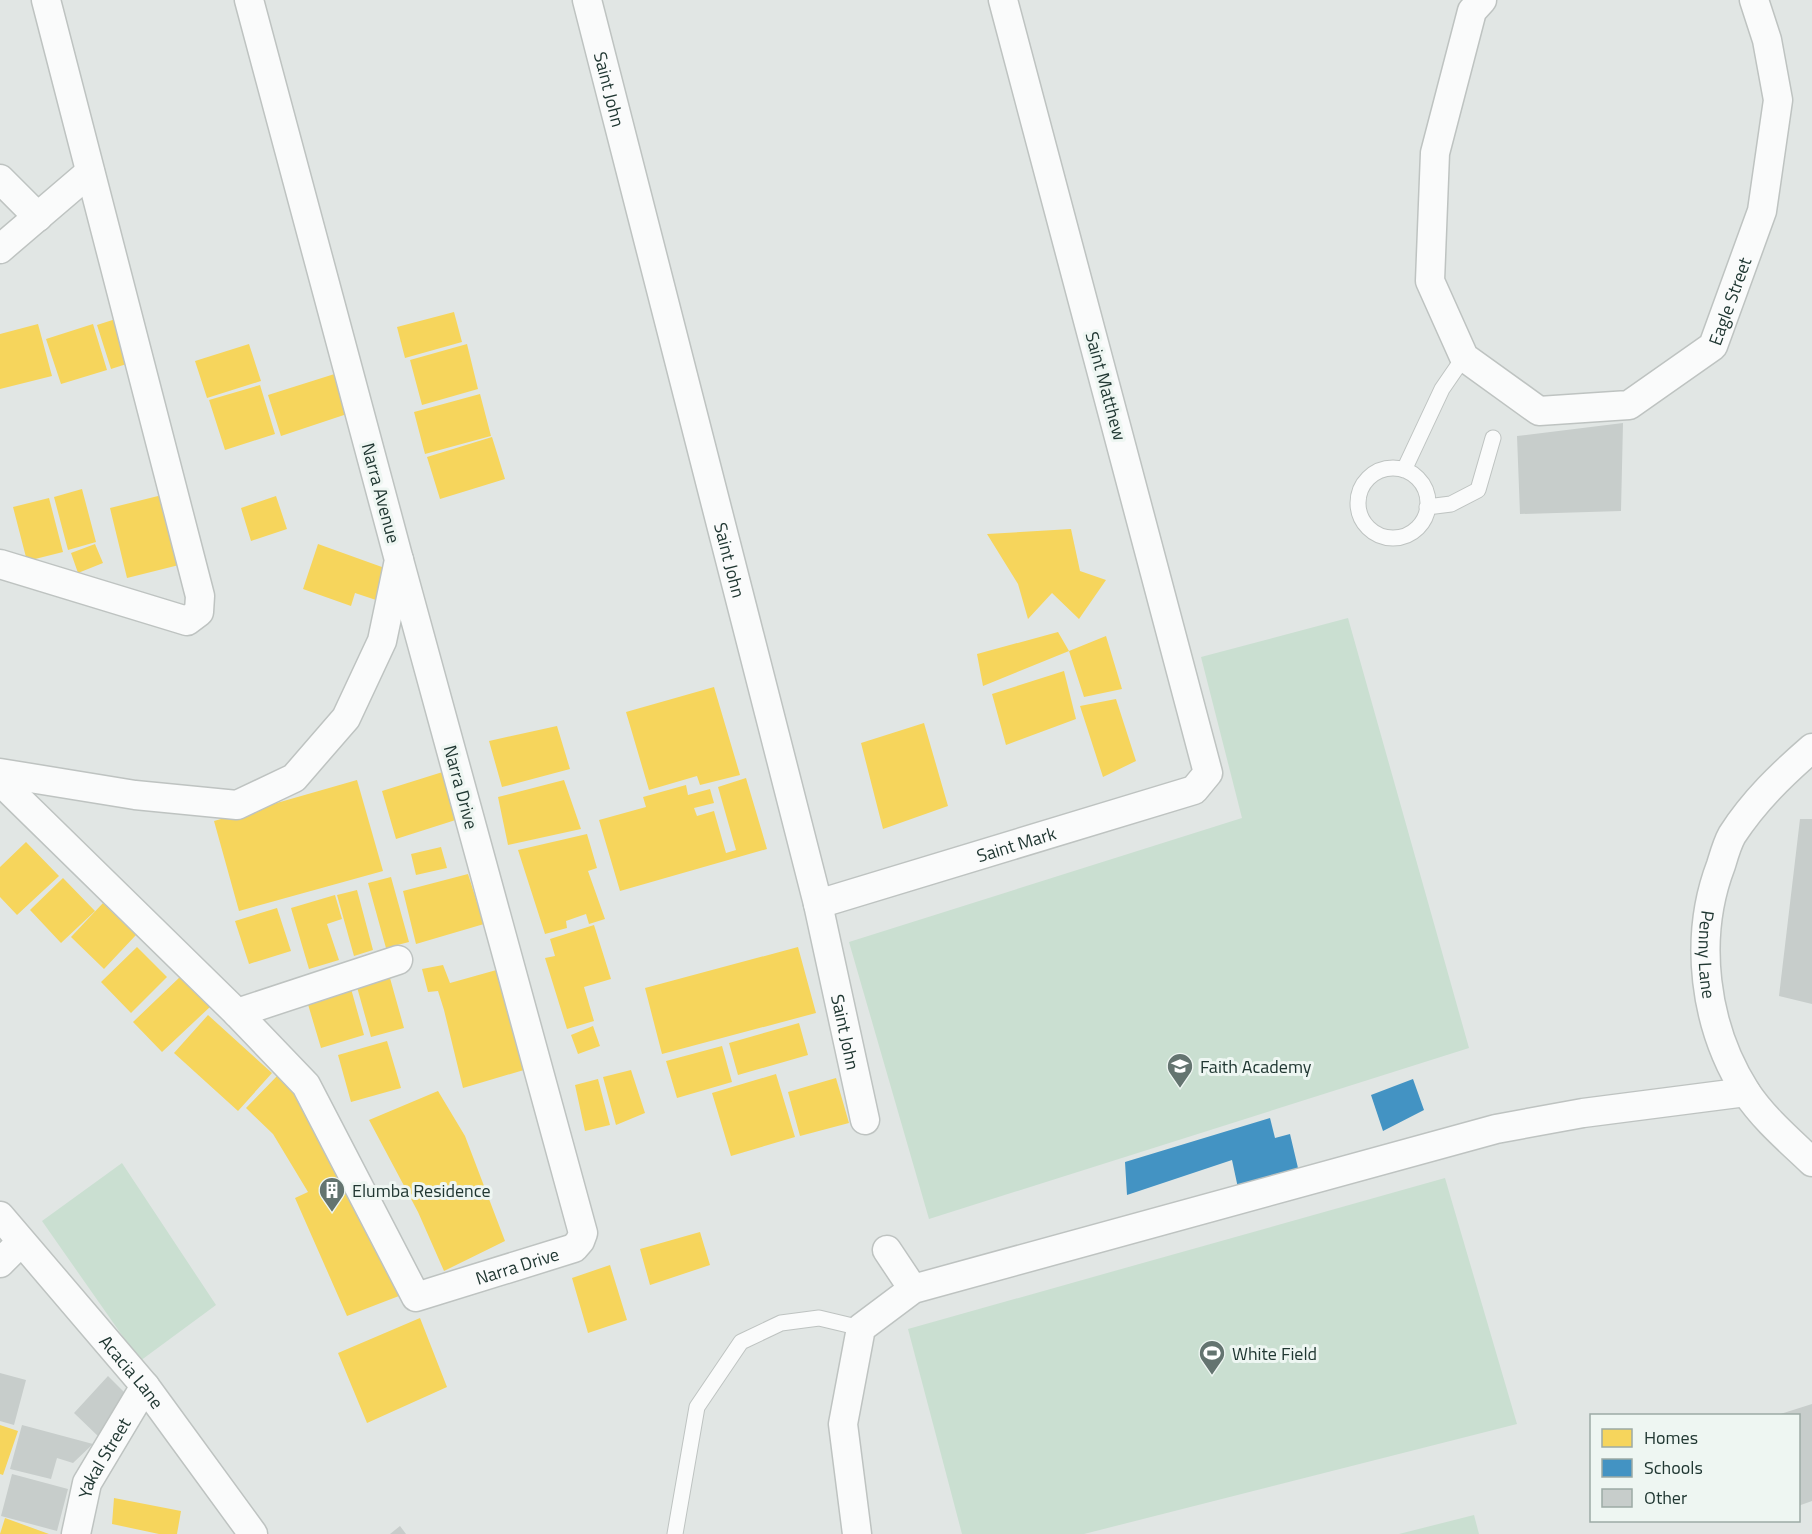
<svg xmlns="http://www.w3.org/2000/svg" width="1812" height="1534" font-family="'Titillium Web',sans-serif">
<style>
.green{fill:#cadfd1}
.homes{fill:#f6d55c}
.schools{fill:#4393c3}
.building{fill:#c7cdcb}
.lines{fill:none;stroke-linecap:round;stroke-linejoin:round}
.service-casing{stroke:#bec3c1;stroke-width:17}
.minor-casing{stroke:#bec3c1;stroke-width:31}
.service{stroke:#fafbfb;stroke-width:15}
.minor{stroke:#fafbfb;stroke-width:28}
.labels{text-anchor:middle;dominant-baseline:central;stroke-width:6;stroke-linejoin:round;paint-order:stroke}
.street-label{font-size:18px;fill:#203732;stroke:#eef6f2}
.poi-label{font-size:18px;fill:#203732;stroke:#eef6f2;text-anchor:start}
</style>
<rect width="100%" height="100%" fill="#e1e6e4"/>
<path class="green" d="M 1348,618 L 1469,1048 L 929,1219 L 849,942 L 1242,818 L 1201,657 Z
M 122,1163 L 216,1305 L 140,1361 L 42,1221 Z
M 1445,1178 L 1517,1424 L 1084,1534 L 962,1534 L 908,1329 Z
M 1474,1515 L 1479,1534 L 1399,1534 Z"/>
<path class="homes" d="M 454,312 L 462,342 L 405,358 L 397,327 Z
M 125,316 L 139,360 L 111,369 L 97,325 Z
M 38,324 L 52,376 L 0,389 L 0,334 Z
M 93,324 L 107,370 L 61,384 L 46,339 Z
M 249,344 L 261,381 L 207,398 L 195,361 Z
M 467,344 L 478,389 L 422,405 L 410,360 Z
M 344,371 L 356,411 L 281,436 L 268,395 Z
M 260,385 L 275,434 L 225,450 L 209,400 Z
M 480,394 L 491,436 L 425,454 L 414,412 Z
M 492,437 L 505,479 L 440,499 L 427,457 Z
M 82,489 L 96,542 L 68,550 L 54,497 Z
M 170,493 L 187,563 L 127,578 L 110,508 Z
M 276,496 L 287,529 L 251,541 L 241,508 Z
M 49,498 L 63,552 L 27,561 L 13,507 Z
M 1071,529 L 1080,571 L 1106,580 L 1079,619 L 1052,593 L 1028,619 L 1018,584 L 987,534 Z
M 95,544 L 103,563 L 78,573 L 71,553 Z
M 318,544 L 393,571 L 382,602 L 355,593 L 351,606 L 303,589 Z
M 1058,632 L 1069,651 L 983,686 L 977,654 Z
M 1106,636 L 1122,689 L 1084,697 L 1069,651 Z
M 1064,671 L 1076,719 L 1006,745 L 992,694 Z
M 714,687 L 740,775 L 700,785 L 697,776 L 649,790 L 626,712 Z
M 1116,699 L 1136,761 L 1103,777 L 1080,706 Z
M 924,723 L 948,806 L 883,829 L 861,743 Z
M 557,726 L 570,769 L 502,787 L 489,741 Z
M 449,770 L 465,817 L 396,839 L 382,791 Z
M 746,778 L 767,849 L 620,891 L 599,820 L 646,807 L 643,797 L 686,785 L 688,795 L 710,789 L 714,803 L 694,808 L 697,816 L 714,811 L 726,853 L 736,850 L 718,787 Z
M 357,780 L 383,871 L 239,911 L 214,821 Z
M 564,780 L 581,829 L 508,845 L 498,797 Z
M 587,834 L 597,868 L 588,871 L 605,919 L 589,924 L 586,914 L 566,921 L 567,928 L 545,934 L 518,850 Z
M 26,842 L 59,876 L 17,915 L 0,897 L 0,867 Z
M 441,847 L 447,868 L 416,875 L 411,854 Z
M 468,874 L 484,924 L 416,944 L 403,891 Z
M 391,877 L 409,942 L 386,948 L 368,883 Z
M 63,878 L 95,911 L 61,943 L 30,910 Z
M 357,890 L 373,950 L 354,956 L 337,895 Z
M 335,895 L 342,919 L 327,924 L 339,960 L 309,969 L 291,908 Z
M 103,903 L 136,935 L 104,969 L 71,937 Z
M 277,908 L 291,951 L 249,964 L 235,921 Z
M 594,925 L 611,979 L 584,987 L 594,1021 L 567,1029 L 545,958 L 555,956 L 550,939 Z
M 137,947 L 167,977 L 131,1013 L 101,982 Z
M 798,947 L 816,1013 L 662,1054 L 645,988 Z
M 443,965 L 450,983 L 500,969 L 534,1067 L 463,1088 L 444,1010 L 438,991 L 428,992 L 422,969 Z
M 388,971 L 404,1028 L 371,1037 L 355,980 Z
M 182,975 L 211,1006 L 162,1052 L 133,1022 Z
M 348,978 L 364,1035 L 321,1048 L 304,991 Z
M 208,1015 L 272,1073 L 238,1111 L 174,1053 Z
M 799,1023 L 808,1055 L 738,1075 L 729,1043 Z
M 593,1026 L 600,1046 L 578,1054 L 571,1035 Z
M 387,1041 L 401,1088 L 351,1102 L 338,1055 Z
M 722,1046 L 732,1082 L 677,1098 L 666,1061 Z
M 631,1070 L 645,1113 L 616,1125 L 603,1077 Z
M 279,1074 L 315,1112 L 347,1175 L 399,1296 L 347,1316 L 295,1198 L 308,1192 L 273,1134 L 246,1108 Z
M 776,1074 L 795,1137 L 731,1156 L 712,1093 Z
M 836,1078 L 849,1123 L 800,1136 L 788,1092 Z
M 598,1079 L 610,1125 L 585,1131 L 575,1085 Z
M 438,1091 L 465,1136 L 505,1241 L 444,1271 L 418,1212 L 369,1120 Z
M 700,1232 L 710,1265 L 650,1285 L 640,1249 Z
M 610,1265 L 627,1320 L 588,1333 L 572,1278 Z
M 420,1318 L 447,1387 L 367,1423 L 338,1353 Z
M 0,1425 L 18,1431 L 3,1475 L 0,1474 Z
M 114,1498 L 181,1511 L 177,1534 L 159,1534 L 112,1524 Z
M 5,1518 L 49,1534 L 0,1534 Z"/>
<path class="schools" d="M 1413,1079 L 1424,1110 L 1383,1131 L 1371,1095 Z
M 1270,1118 L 1275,1138 L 1290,1134 L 1298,1168 L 1238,1188 L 1232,1160 L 1127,1195 L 1125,1162 Z"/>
<path class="building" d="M 1623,423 L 1621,511 L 1520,514 L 1517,436 Z
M 1800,819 L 1812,819 L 1812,1004 L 1779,996 Z
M 0,1373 L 26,1380 L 14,1425 L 0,1421 Z
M 108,1376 L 134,1402 L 100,1438 L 74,1413 Z
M 1812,1404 L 1812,1501 L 1798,1506 L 1798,1416 L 1777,1415 Z
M 22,1425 L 93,1444 L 73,1463 L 57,1458 L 51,1479 L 10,1469 Z
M 12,1474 L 68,1489 L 57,1531 L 1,1516 Z
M 400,1526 L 406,1534 L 390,1534 Z"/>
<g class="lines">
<g class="service-casing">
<path id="service" d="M1358 503a35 35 0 1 1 70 0a35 35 0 1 1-70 0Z
M 1404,470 L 1442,389 L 1464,357
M 1427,507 L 1451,504 L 1478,490 L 1493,438
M 675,1534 L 697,1407 L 741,1342 L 781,1323 L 819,1318 L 861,1328"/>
</g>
<g class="minor-casing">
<g id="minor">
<path id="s1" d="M 587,0 L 818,904 L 865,1120"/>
<path id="s2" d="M 1482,0 L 1472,11 L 1435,153 L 1430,281 L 1464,357 L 1539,411 L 1629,405 L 1713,346 L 1762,211 L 1778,100 L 1767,40 L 1754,0"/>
<path d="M 0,179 L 38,217"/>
<path d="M 0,249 L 90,172"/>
<path d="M 0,564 L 187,621 L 199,612 L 200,596 L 46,0"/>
<path id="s3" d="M 1812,748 C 1782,774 1754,801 1732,835 C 1727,844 1724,855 1721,865 C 1693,938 1704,1026 1746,1092 C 1764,1119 1789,1140 1812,1162"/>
<path d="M 0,773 L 135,795 L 237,805 L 294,778 L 346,718 L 382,641 L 399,560 L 249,0"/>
<path id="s4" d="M 0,781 L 237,1013 L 306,1085 L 416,1297 L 574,1248 L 580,1241 L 583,1233 L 399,560"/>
<path id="s5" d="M 818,904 L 1194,790 L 1208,773 L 1003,0"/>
<path d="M 237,1013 L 398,960"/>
<path id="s6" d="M 0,1216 L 145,1386 L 253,1534"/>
<path d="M 887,1250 L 913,1289"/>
<path d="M 0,1263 L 21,1242"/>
<path id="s7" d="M 76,1534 L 87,1483 L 145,1386"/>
<path d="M 857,1534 L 843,1424 L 861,1328 L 913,1289 L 1496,1129 L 1583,1113 L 1746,1092"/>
</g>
</g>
<use href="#service" class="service"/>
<use href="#minor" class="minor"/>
</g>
<defs>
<g id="school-pin" transform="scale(1.35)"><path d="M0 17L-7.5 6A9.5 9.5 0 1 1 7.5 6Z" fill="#647470" stroke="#eef6f2"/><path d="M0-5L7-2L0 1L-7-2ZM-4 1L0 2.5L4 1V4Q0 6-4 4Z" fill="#fff"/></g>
<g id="building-pin" transform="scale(1.35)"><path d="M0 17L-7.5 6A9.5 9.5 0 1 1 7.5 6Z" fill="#647470" stroke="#eef6f2"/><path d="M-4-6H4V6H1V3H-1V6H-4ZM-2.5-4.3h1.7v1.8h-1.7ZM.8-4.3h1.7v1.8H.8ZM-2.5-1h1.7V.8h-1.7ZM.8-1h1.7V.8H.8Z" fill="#fff"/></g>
<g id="stadium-pin" transform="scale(1.35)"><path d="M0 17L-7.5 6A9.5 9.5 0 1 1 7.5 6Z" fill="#647470" stroke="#eef6f2"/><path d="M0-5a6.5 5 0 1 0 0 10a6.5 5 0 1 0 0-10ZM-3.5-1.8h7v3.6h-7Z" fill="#fff"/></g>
</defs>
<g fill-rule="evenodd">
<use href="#school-pin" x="1180" y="1066"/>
<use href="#building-pin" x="332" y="1190"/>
<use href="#stadium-pin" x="1212" y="1353"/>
</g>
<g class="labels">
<g class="street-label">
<text stroke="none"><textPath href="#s1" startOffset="92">Saint John</textPath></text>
<text stroke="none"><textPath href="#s2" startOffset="706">Eagle Street</textPath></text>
<text transform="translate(1106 386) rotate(75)">Saint Matthew</text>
<text transform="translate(381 493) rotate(75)">Narra Avenue</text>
<text stroke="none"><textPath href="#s1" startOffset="578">Saint John</textPath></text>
<text transform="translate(461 787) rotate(75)">Narra Drive</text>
<text stroke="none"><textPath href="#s5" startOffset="207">Saint Mark</textPath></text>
<text stroke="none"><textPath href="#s3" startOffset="242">Penny Lane</textPath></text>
<text stroke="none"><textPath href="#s1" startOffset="1064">Saint John</textPath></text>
<text stroke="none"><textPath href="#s4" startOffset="776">Narra Drive</textPath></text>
<text stroke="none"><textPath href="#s6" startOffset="204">Acacia Lane</textPath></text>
<text stroke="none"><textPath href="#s7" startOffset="82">Yakal Street</textPath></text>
</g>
<g class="poi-label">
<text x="1200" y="1066">Faith Academy</text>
<text x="352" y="1190">Elumba Residence</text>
<text x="1232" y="1353">White Field</text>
</g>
</g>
<rect x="1590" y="1414" width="210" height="108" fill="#eef6f2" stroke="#9caaa5" stroke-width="1.5"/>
<rect x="1602" y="1429" width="30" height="18" fill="#f6d55c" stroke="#9caaa5" stroke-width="1.5"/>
<text x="1644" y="1444" font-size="18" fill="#203732">Homes</text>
<rect x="1602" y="1459" width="30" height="18" fill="#4393c3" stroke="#9caaa5" stroke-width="1.5"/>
<text x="1644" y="1474" font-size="18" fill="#203732">Schools</text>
<rect x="1602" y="1489" width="30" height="18" fill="#c7cdcb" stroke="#9caaa5" stroke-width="1.5"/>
<text x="1644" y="1504" font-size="18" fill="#203732">Other</text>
</svg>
